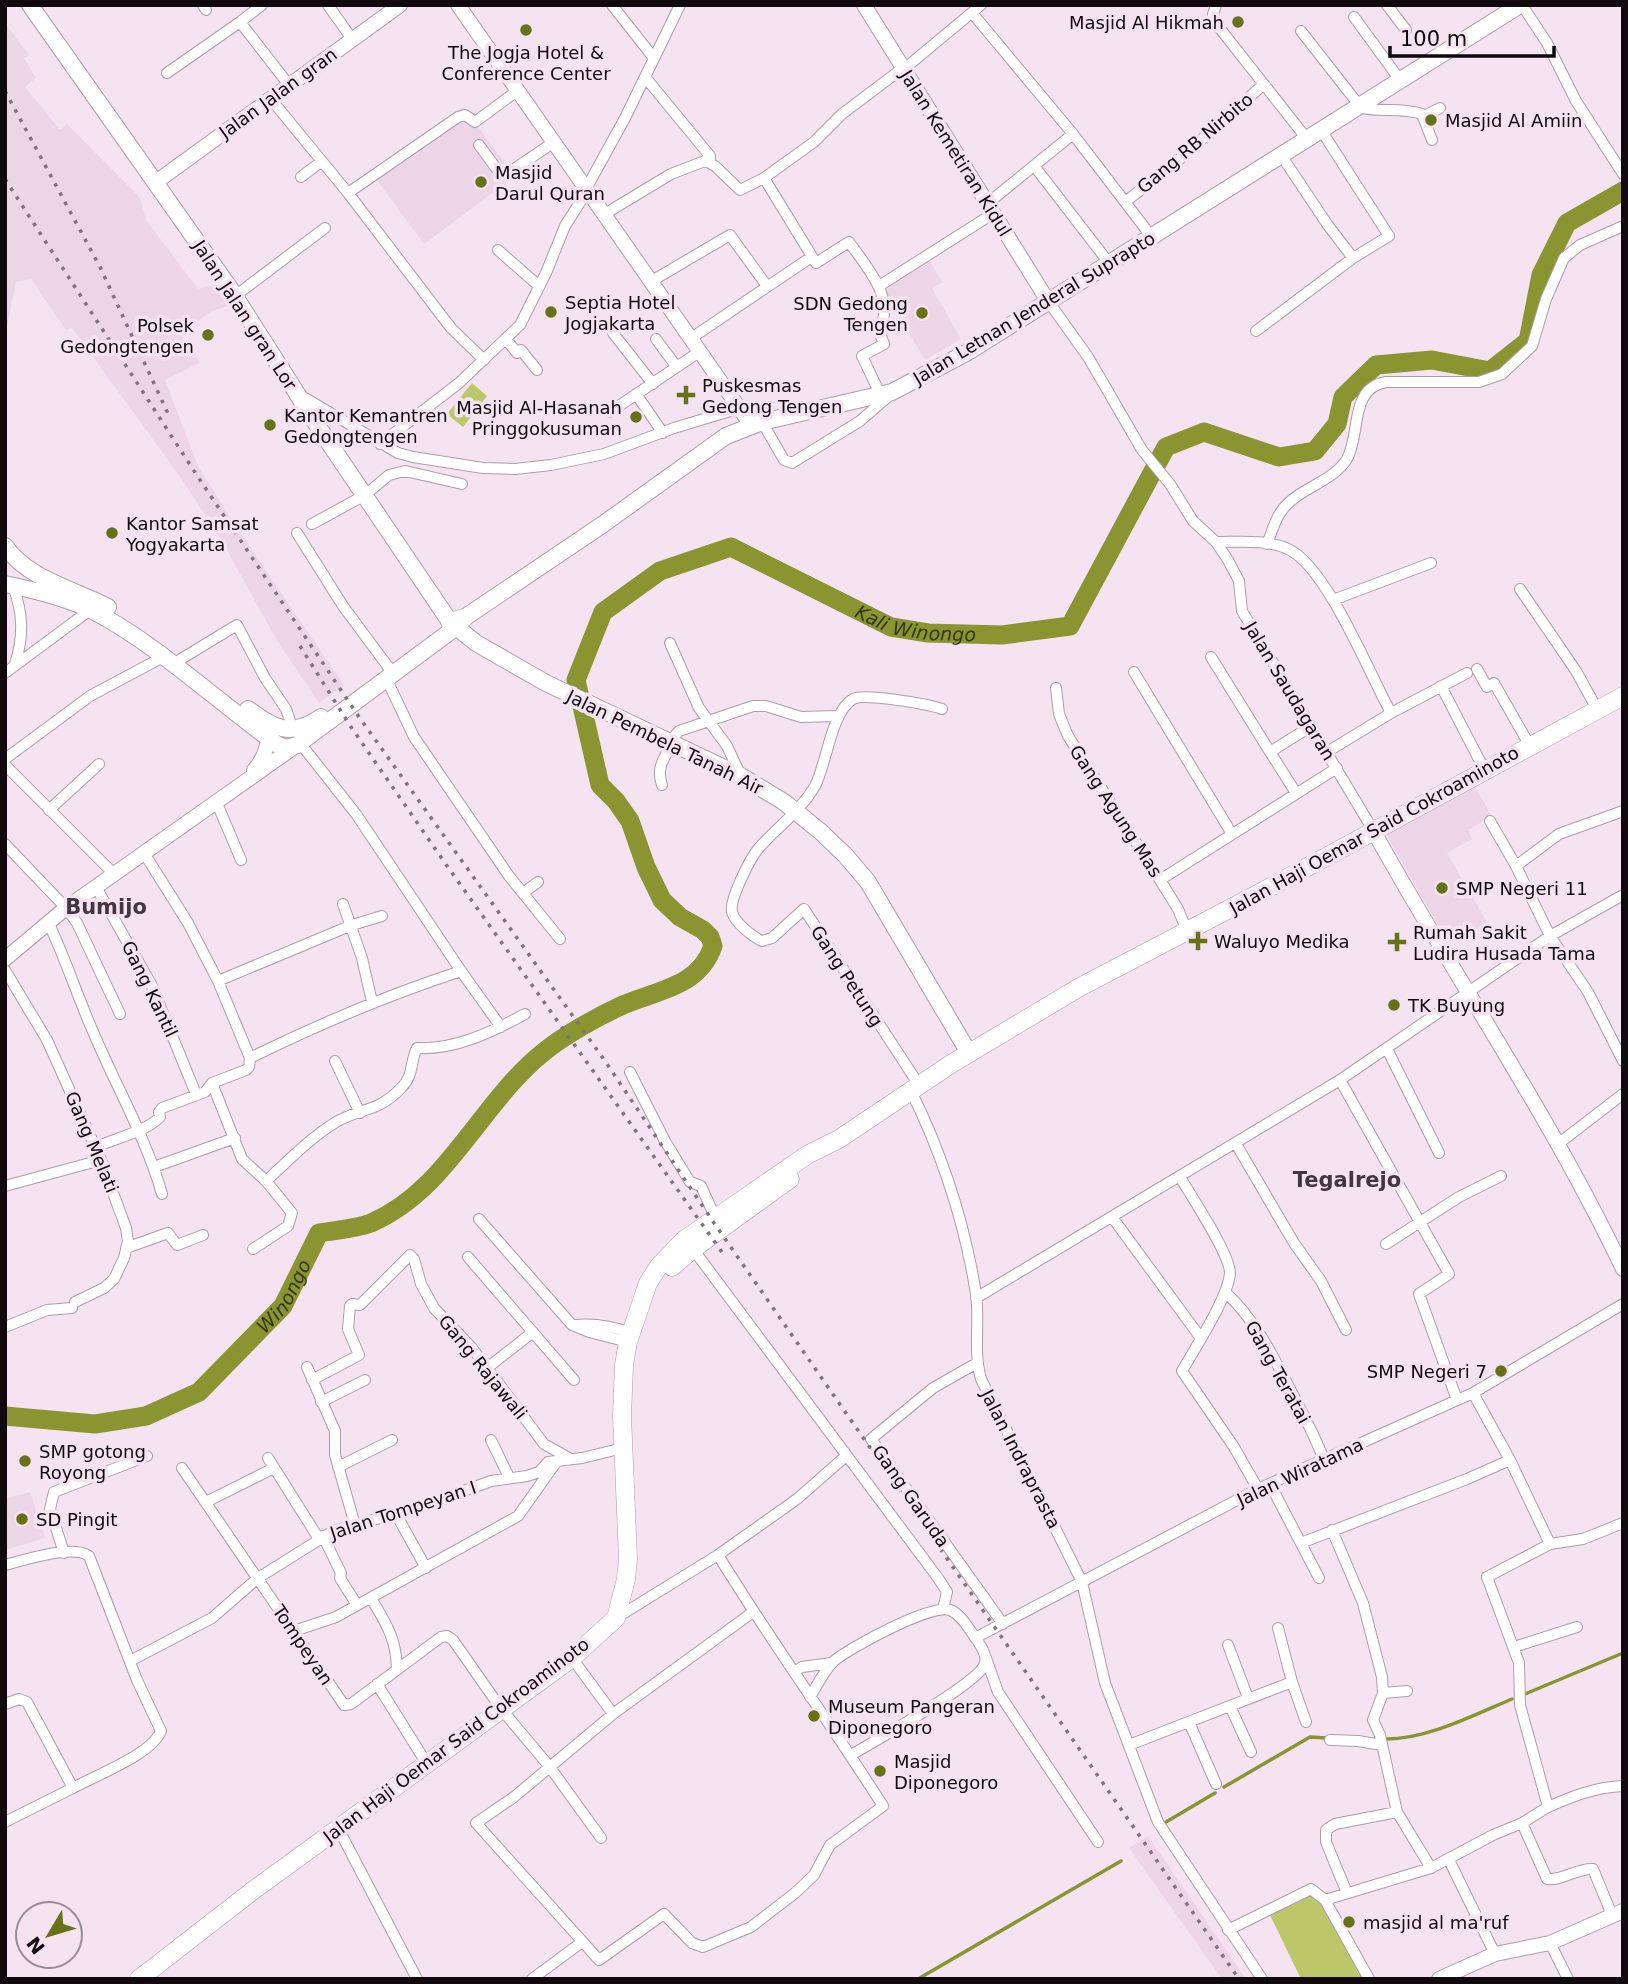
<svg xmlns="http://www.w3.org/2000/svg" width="1628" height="1984" font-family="'DejaVu Sans',sans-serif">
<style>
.built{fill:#edd5e8}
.green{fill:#bbc769}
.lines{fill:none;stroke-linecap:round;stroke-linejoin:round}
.stream{stroke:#8a9430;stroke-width:3.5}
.river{stroke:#8a9430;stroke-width:19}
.minor-casing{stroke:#ae9daa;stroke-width:12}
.tertiary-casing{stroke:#ae9daa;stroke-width:16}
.secondary-casing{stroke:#ae9daa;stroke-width:18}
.primary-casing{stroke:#ae9daa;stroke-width:19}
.minor{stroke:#fff;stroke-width:10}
.tertiary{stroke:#fff;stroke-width:14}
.secondary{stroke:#fff;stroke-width:16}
.primary{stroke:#fff;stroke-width:18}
.rail{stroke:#7f737d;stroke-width:3.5;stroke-dasharray:3.5 7;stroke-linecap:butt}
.poi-dot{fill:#687018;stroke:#f5e3f1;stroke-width:2.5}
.labels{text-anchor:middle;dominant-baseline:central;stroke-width:7;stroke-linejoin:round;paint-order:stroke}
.poi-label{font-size:18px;fill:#100a0f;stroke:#f5e3f1;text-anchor:start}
.street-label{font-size:18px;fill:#100a0f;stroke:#f5e3f1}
.water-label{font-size:19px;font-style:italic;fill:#33370e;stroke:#f5e3f1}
.quarter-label{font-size:21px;font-weight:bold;fill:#443640;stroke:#f5e3f1}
</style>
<rect width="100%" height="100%" fill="#f5e3f1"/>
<path class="built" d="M 5,23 L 29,55 L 24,58 L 36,78 L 25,87 L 60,130 L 67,124 L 140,198 L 146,220 L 198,289 L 217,284 L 231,305 L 212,311 L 180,334 L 200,363 L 165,380 L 198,466 L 235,525 L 344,685 L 319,703 L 276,639 L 222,541 L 181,478 L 72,328 L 66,330 L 31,279 L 16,282 L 5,337 Z
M 463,107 L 515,176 L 424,244 L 373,175 Z
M 927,256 L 942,282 L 932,288 L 961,339 L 925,360 L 880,284 Z
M 1474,785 L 1492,816 L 1468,830 L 1472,839 L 1447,853 L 1487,922 L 1449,944 L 1386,834 Z
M 30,1492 L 45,1538 L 5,1550 L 5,1499 Z
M 1148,1836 L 1246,1979 L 1222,1979 L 1129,1848 Z"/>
<path class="green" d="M 472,383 L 487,396 L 463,427 L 447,414 Z
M 1309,1892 L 1324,1906 L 1364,1979 L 1301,1979 L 1269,1913 Z"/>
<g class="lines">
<path class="stream" d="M 1525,1694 L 1623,1653
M 1384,1739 C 1426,1740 1474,1715 1512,1699
M 1224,1787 L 1310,1737 L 1327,1738
M 1166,1822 L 1215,1793
M 918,1979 L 1121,1861"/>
<path class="river" id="s1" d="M 5,1416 L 95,1424 L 146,1416 L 199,1392 L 283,1306 L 319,1233 C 335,1230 356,1229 371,1223 C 449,1189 480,1102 545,1051 C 566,1034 599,1016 623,1005 C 658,990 699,987 713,946 L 710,937 L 703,930 L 680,917 L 662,900 L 646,867 L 630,821 L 616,801 L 600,785 L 576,680 L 603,612 L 660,571 L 731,547 L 891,627 L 928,633 L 1002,635 L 1070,626 L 1166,447 L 1204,432 L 1279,457 L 1315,451 L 1337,424 L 1343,397 L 1376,365 L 1432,360 L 1490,371 L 1528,341 L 1541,275 L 1567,223 L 1623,191"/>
<g class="minor-casing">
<path id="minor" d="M 203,5 L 206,10
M 262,5 L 240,22 L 289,85
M 328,5 L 352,39
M 612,5 L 653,57
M 1216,5 L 1213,14 L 1214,21 L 1307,139
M 1387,5 L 1406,30
M 1522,5 L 1547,43 L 1576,101 L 1623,174
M 973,14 L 1073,134 L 1151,236
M 1354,17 L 1400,80
M 1301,31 L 1359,105
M 904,69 L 981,5
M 167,73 L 240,22
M 270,98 L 348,193 L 451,328 L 484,360
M 1357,107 C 1378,113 1401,107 1422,114 L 1432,140
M 1424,116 L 1440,108
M 479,145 L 496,168 L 507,174 L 554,142
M 1281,155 L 1327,224 L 1353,258
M 706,161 L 715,166 L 740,190 L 764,178 L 816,263 L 849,242 C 868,269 896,298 879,331 L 884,344 L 862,356 L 881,396
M 1035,167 L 1109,263
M 301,177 L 322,161
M 764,178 L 814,142 L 842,114 L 903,68
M 586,189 L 625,118 L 680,5
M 348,193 L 458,117 L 465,115 L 475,122 L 517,91
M 1126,201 L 1165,172 L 1264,84
M 988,203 L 1073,134
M 603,215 L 671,174 L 710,159 L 710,156 L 645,77
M 498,250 L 539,286
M 650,282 L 730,235 L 767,286
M 879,286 L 994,213
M 235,296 L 325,228
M 1048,301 L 1088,357 L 1142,450 L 1170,484 L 1193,521 L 1216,542 L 1228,560 L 1239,581 L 1242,611 L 1373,830
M 1256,331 L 1353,258 L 1389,236 L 1321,130
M 613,333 L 653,384
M 506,339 L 517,353 L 521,350 L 537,370
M 656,339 L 676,366
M 690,339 L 807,260
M 636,394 L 663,433
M 300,395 L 398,453 L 413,457 L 483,468 L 515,469 L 551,465 L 604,454 L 674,428 L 740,408
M 610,412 L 699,352
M 762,422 L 784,460 L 792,463 L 860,421 L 890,395
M 380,444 L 459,383 L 520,325 L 546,273 L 565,226 L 587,191
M 312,524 L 365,495 L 389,475 L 405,471 L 462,484
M 297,533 L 343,606 L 389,668
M 1216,542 C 1239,542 1269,539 1290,550 C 1328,570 1369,673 1391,713
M 1267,544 C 1272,532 1275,518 1283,509 C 1299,488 1333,482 1347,459 C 1361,434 1349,388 1386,382 L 1479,382 L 1502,374 L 1532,346 L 1546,299 L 1564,258 L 1580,245 L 1623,226
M 13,586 C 23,613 24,636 15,664
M 1520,589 L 1576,671 L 1597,709
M 1333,600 L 1431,563
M 670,643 L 699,708 L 727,746 L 741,776
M 1211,657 L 1270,752 L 1310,727
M 181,659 L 237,625 L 265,678 L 286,709 L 293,730
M 1477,669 L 1487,687 L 1494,683 L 1530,746
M 1134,672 L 1232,834
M 5,673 L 90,610
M 387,680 L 414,737 L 509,876 L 560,939
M 1441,686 L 1484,769
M 1056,688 L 1059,714 L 1068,736 L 1160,880 L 1178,909 L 1187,931
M 669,742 L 679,731 L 753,706 L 766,706 L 801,717 L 837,716
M 300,743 L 356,814 L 461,971
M 1270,752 L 1296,793
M 1327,752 L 1391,713 L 1467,673
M 5,759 L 90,696 L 163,657
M 5,765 L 114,874
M 662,785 C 656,766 664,760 672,743
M 216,801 L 241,860
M 49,810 L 99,764
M 1490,821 L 1516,866 L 1550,936 L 1588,992 L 1623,1061
M 5,844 L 66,908 L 77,923 L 120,1014
M 144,853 L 188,923 L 218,981 L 250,1058
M 1516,866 L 1559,834 L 1623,811
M 1160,880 L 1337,768
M 96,887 L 151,984 L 196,1094
M 523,893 L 538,882
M 343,904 L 362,958 L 372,1002
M 49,924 C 66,960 78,998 94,1034 C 117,1088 146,1138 162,1194
M 5,970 L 47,1040 L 101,1160 L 126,1228 L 128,1241 L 124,1258 L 114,1279 L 104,1288 L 75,1302
M 218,981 L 352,925 L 382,916
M 1387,1049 L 1439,1153
M 250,1058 C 319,1024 388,995 461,971 L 501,1027
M 335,1061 L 360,1113
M 630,1072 L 665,1141 L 690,1182 L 701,1186 L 715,1217
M 1340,1080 L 1449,1274 L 1419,1294 L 1457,1400
M 212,1083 L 242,1159 L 266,1181 L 292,1213 L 288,1226 L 253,1249
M 919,1085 L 804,909 L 772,938 L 762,941 C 753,937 735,923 732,912 C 729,900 750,859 758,849 C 777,827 800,812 815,786 C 827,763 831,712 853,699 C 864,693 928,704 942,709
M 911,1091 C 942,1154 965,1224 976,1294 C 980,1322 973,1351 981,1379 L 1082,1582 L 1105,1683 L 1158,1822 L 1262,1979
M 1236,1144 L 1294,1243 L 1321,1281 L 1346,1330
M 1558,1144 L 1623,1094
M 96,1147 C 114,1139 147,1131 160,1117 L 159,1112 L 162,1108 L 205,1092 L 212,1083 L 246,1070 L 249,1067 L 250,1058
M 154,1167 L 235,1138
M 1180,1177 C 1191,1196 1230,1254 1230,1273 C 1228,1298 1195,1348 1182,1371 L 1234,1447 L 1258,1489
M 266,1181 C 289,1160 310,1138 336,1122 C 362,1107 378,1113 402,1087 C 414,1075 410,1061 417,1048 C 455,1050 492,1032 525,1014
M 5,1186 L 101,1160
M 1112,1217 L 1200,1337
M 479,1219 L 572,1325 L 589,1332 L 628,1342
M 1386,1244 L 1459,1197 L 1501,1176
M 126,1248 L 168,1233 L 177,1245 L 203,1235
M 693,1249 L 938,1578 L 947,1592 L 943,1609
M 468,1257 L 574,1380
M 1225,1292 C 1255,1319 1273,1356 1291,1391 C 1303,1414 1315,1436 1324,1460
M 976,1298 L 1340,1080 L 1550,936 L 1623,895
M 575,1325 C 595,1323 612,1326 631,1333
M 5,1327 L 47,1310 L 72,1308
M 977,1363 L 933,1388 L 871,1439 L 1003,1624
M 307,1367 L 335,1431 L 335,1455 L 355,1525
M 487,1368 L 533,1332
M 312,1380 L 359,1355 L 348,1329 L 350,1306 L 352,1304 L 360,1305 L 410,1255 L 414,1259 L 421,1284 L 434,1308 L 472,1348 L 544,1444 L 569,1458
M 1473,1393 L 1510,1460 L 1550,1544
M 321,1402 L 365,1380
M 491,1440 L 509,1477
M 268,1458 L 319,1539
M 338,1467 L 392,1440
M 182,1468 L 344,1705 L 351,1704 L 441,1637 L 447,1636 L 453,1640 L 502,1710 L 549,1766 L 601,1838
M 1270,1484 L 1319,1578
M 206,1502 L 274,1468
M 396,1514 L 426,1568
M 1332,1530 L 1363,1603 L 1382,1677 L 1383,1693 L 1373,1720 L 1380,1735 L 1397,1812 L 1431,1868
M 323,1536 L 341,1573 L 340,1578 L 357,1605
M 1301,1543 L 1467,1479 L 1510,1460
M 64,1553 L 50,1509 L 54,1492 L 147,1456
M 718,1555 L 797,1499 L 846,1456
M 5,1565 C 24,1560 73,1544 89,1556 L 137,1680 L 161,1731 C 151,1755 96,1775 73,1788 L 27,1702 L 19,1699 L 5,1704
M 371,1598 C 386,1624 396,1637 397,1669
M 616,1618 L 718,1555 C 770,1640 829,1721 883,1806 L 830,1845 L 814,1875 L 795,1893 L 751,1927 L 703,1947 L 692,1943 L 664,1914 L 599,1960 L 476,1823 L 514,1797 L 613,1714 L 753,1612
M 1278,1628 L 1292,1682 L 1306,1722
M 294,1631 L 336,1617 L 518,1516 L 557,1461
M 975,1638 L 1258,1489 L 1473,1393 L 1623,1304
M 1228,1645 L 1248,1698
M 1514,1647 L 1577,1627
M 572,1658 L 613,1714
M 986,1658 L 998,1692 L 1098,1842
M 130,1661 L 212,1618 L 258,1578 L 333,1531 L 420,1507 L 491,1481 L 527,1476 L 539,1472 L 548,1462 L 582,1458 L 623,1448
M 794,1672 L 802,1667 L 831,1663
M 377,1684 L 427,1764
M 1383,1693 L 1407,1691
M 810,1697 C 817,1686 824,1670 834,1661 C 851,1647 930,1604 950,1610 C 961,1614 968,1628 975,1637 C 980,1645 989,1656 984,1666 C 973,1686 875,1741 851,1755
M 1230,1706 L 1251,1752
M 1189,1722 L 1216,1784
M 1330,1740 L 1358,1741 L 1382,1745
M 1129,1745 L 1292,1682
M 1548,1807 C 1573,1796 1596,1787 1623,1786
M 5,1822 L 73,1788
M 1522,1823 L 1547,1879 C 1562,1881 1577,1868 1593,1869 L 1612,1915
M 338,1828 L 417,1979
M 1449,1860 L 1495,1954
M 1347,1893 L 1326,1842 L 1326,1830 L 1335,1824 L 1397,1812
M 1325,1900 L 1431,1868 L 1493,1835 L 1522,1823 L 1548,1807 L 1520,1705 L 1519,1663 L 1487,1577 L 1550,1544 L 1583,1539 L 1623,1523
M 1228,1930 L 1311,1889 L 1325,1900 L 1369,1979
M 1550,1943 L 1568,1979
M 532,1979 L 582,1942"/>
</g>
<g class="tertiary-casing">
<path id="tertiary" d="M 458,5 L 751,425
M 864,5 L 1048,301
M 156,182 L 400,5
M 254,770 C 263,760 267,751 268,738
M 1373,830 C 1454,977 1551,1117 1623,1269
M 5,959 L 66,908 L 297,745
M 1439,1979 L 1495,1954 L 1550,1943 L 1623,1911"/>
</g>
<g class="secondary-casing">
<path id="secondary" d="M 30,5 L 229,287 L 319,428 L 450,622 L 476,643 L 546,683 L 741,776 L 784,802 L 821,832 L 846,856 L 868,882 L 969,1053
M 5,546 C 26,578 75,590 108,607
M 5,584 C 34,590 67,598 93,611 C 157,644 219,703 278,745 L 286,748 L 297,745 L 455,628 L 464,618 L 602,525 L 726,436 L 762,422 L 892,392 L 968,352 L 1520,5
M 248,709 C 275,729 291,738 321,717"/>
</g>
<g class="primary-casing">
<path id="primary" d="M 450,622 L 464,618
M 672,1267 L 693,1249 L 790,1179
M 139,1979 L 251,1892 L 572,1658 L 616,1618 L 626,1579 L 628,1559 L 622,1416 L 624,1365 L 628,1342 L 648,1283 L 659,1266 L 684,1240 L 807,1155 L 839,1139 L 951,1064 L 1080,987 L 1254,896 L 1623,696"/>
</g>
<use href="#minor" class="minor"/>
<use href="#tertiary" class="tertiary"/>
<use href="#secondary" class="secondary"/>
<use href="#primary" class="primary"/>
<path class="rail" d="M 5,91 L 100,267 L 170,418
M 5,179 L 198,477 L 359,717 L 605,1061 L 712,1220 L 1239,1979
M 300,646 L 349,724 L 445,863 L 724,1255"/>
</g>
<g class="poi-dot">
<circle cx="1238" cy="22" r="7"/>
<circle cx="526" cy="30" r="7"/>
<circle cx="1431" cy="120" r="7"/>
<circle cx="481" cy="182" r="7"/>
<circle cx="551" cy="312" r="7"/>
<circle cx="922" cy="313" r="7"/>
<circle cx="208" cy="335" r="7"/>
<path d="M682.5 384.5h7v7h7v7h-7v7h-7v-7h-7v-7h7z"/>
<circle cx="636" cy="417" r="7"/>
<circle cx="270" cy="425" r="7"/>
<circle cx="112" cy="533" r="7"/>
<circle cx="1442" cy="888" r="7"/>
<path d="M1194.5 930.5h7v7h7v7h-7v7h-7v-7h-7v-7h7z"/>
<path d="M1393.5 931.5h7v7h7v7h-7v7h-7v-7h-7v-7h7z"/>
<circle cx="1394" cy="1005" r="7"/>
<circle cx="1501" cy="1371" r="7"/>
<circle cx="25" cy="1461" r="7"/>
<circle cx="22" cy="1519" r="7"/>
<circle cx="814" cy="1716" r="7"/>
<circle cx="880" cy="1771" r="7"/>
<circle cx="1349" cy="1922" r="7"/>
</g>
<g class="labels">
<g class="poi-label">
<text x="1224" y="22" text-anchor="end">Masjid Al Hikmah</text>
<text x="526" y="52" text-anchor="middle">The Jogja Hotel &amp;<tspan x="526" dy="21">Conference Center</tspan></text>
<text x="1445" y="120">Masjid Al Amiin</text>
<text x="495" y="172">Masjid<tspan x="495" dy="21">Darul Quran</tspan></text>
<text x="565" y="302">Septia Hotel<tspan x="565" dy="21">Jogjakarta</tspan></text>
<text x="908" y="303" text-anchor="end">SDN Gedong<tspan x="908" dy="21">Tengen</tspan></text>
<text x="194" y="325" text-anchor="end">Polsek<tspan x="194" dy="21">Gedongtengen</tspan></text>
<text x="702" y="385">Puskesmas<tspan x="702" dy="21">Gedong Tengen</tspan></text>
<text x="622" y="407" text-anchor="end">Masjid Al-Hasanah<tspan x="622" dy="21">Pringgokusuman</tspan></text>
<text x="284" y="415">Kantor Kemantren<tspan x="284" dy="21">Gedongtengen</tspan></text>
<text x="126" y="523">Kantor Samsat<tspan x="126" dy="21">Yogyakarta</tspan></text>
<text x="1456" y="888">SMP Negeri 11</text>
<text x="1413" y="932">Rumah Sakit<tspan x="1413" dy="21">Ludira Husada Tama</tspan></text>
<text x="1214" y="941">Waluyo Medika</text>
<text x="1408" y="1005">TK Buyung</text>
<text x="1487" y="1371" text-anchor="end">SMP Negeri 7</text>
<text x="39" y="1451">SMP gotong<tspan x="39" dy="21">Royong</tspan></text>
<text x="36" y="1519">SD Pingit</text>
<text x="828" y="1706">Museum Pangeran<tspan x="828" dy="21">Diponegoro</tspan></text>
<text x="894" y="1761">Masjid<tspan x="894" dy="21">Diponegoro</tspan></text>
<text x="1363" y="1922">masjid al ma'ruf</text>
</g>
<g class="street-label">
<text transform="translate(278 93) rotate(-36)">Jalan Jalan gran</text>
<text transform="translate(1195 143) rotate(-40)">Gang RB Nirbito</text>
<text transform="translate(956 153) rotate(58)">Jalan Kemetiran Kidul</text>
<text transform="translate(1034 308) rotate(-31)">Jalan Letnan Jenderal Suprapto</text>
<text transform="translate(245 315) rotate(57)">Jalan Jalan gran Lor</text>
<text transform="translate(1290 691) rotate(59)">Jalan Saudagaran</text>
<text transform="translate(665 742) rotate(26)">Jalan Pembela Tanah Air</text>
<text transform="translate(1116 811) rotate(57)">Gang Agung Mas</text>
<text transform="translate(1374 830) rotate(-29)">Jalan Haji Oemar Said Cokroaminoto</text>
<text transform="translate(847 976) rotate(57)">Gang Petung</text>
<text transform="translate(150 989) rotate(64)">Gang Kantil</text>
<text transform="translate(92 1142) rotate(67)">Gang Melati</text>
<text transform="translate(483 1367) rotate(51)">Gang Rajawali</text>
<text transform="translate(1278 1372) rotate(61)">Gang Teratai</text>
<text transform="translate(1021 1459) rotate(63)">Jalan Indraprasta</text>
<text transform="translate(1300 1472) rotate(-25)">Jalan Wiratama</text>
<text transform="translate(911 1496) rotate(55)">Gang Garuda</text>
<text transform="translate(403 1510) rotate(-18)">Jalan Tompeyan I</text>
<text transform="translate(303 1645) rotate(56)">Tompeyan</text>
<text transform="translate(456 1740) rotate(-37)">Jalan Haji Oemar Said Cokroaminoto</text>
</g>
<g class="water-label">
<text stroke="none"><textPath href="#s1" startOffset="1636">Kali Winongo</textPath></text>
<text stroke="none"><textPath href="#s1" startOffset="329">Winongo</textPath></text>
</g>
<g class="quarter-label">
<text x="106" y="907">Bumijo</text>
<text x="1347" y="1180">Tegalrejo</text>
</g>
</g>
<rect width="1628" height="1984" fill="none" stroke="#100a0f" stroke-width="14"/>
<g transform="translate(49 1935) rotate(232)"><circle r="33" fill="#f5e3f1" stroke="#998c97" stroke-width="2"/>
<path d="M0-5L12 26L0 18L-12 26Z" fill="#687018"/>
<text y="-10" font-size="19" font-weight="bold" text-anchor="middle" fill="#100a0f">N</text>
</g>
<path d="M1390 46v10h164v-10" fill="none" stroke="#100a0f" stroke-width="3.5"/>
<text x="1400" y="46" font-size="21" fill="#100a0f" stroke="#f5e3f1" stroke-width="5" paint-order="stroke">100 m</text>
</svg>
